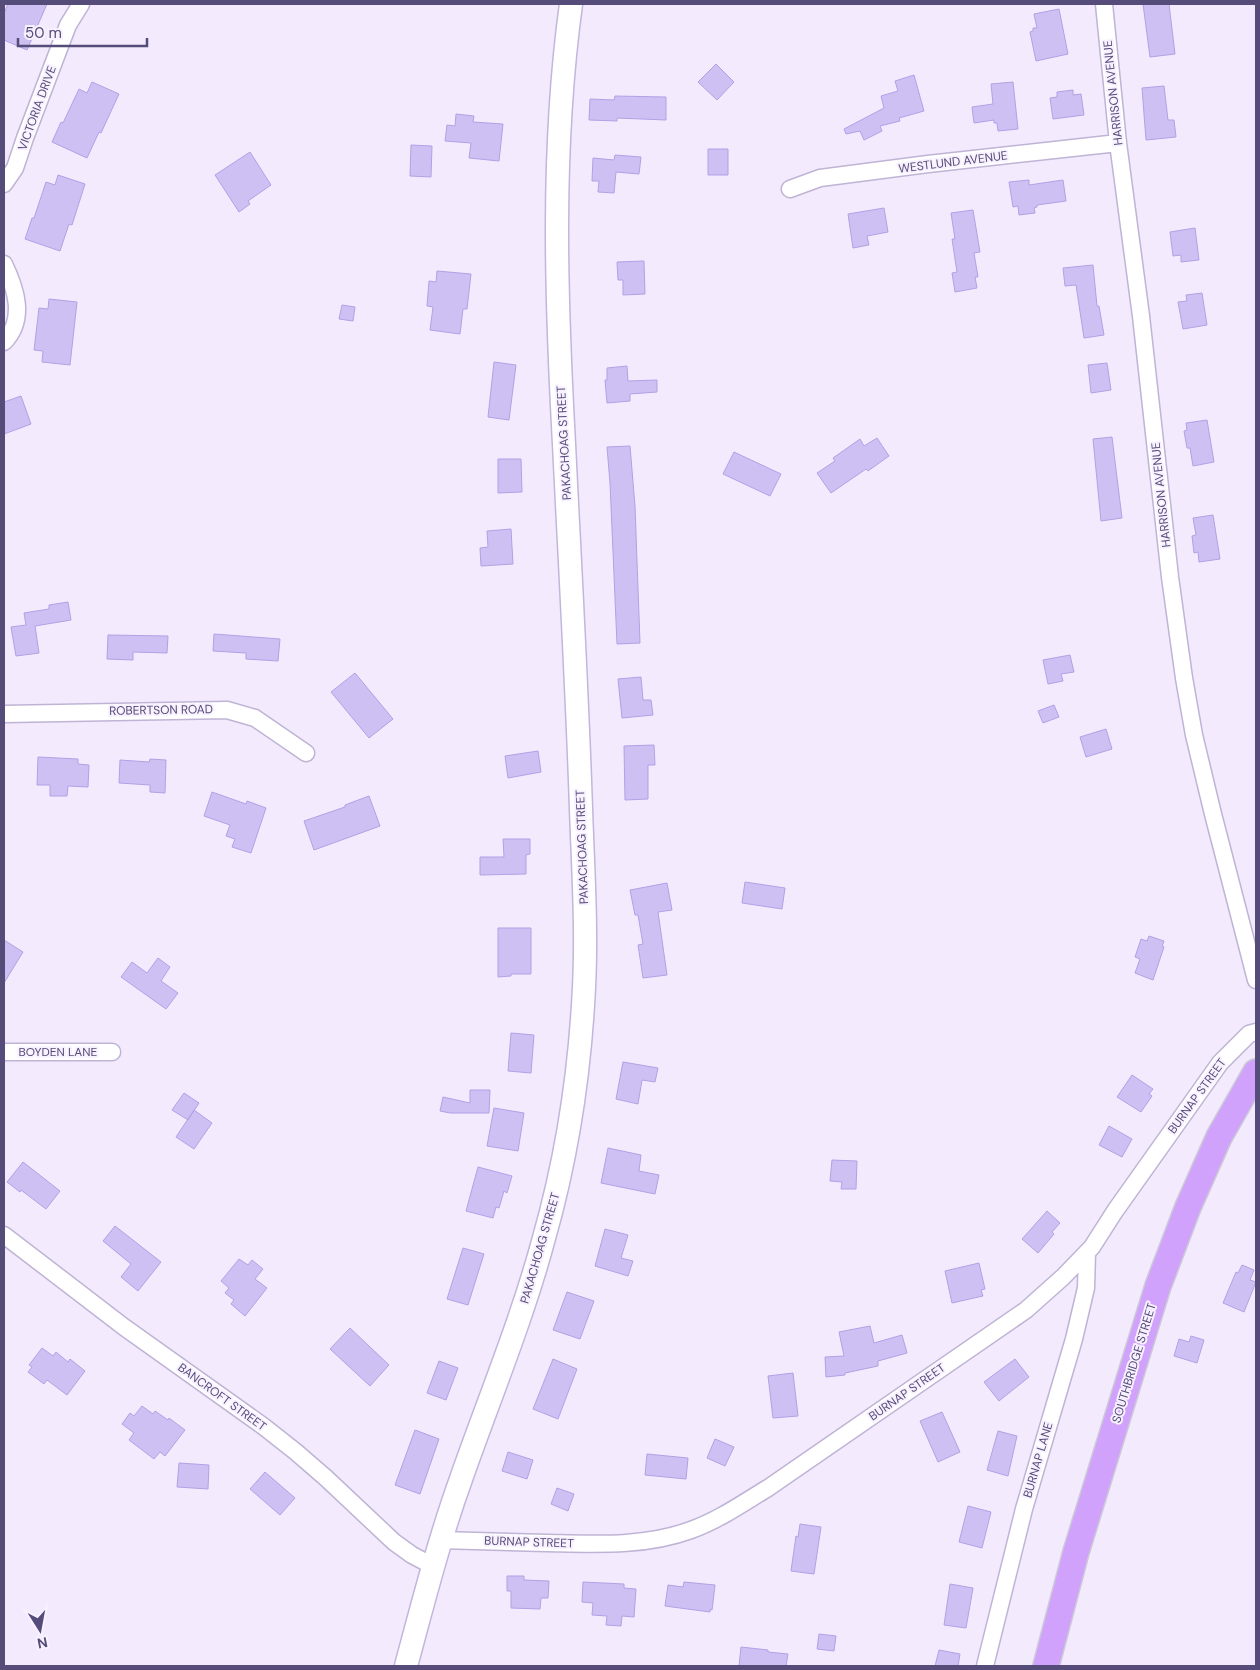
<svg xmlns="http://www.w3.org/2000/svg" width="1260" height="1670" font-family="'DM Sans',sans-serif">
<style>
.building{fill:#cfc0f3;stroke:#b3a0e6}
.lines{fill:none;stroke-linecap:round;stroke-linejoin:round}
.street-casing{stroke:#bfb4d5;stroke-width:19}
.secondary-casing{stroke:#c2b6dc;stroke-width:25}
.primary-casing{stroke:#ccc9d7;stroke-width:28}
.street{stroke:#fff;stroke-width:16}
.secondary{stroke:#fff;stroke-width:22}
.primary{stroke:#d0a2fc;stroke-width:25}
.labels{text-anchor:middle;dominant-baseline:central;stroke-width:4;stroke-linejoin:round;paint-order:stroke}
.street-label{font-size:12px;fill:#564c79;stroke:#f8f1ff}
</style>
<rect width="100%" height="100%" fill="#f3eafd"/>
<path class="building" d="M 8,4 L 47,4 L 27,50 L 4,40 L 4,13 Z
M 1143,4 L 1169,4 L 1175,54 L 1150,57 Z
M 1059,9 L 1068,54 L 1036,61 L 1030,32 L 1033,31 L 1033,28 L 1037,28 L 1034,14 Z
M 716,64 L 734,82 L 717,100 L 698,82 Z
M 914,75 L 924,111 L 899,118 L 900,121 L 880,126 L 882,131 L 864,140 L 860,131 L 846,134 L 844,129 L 884,108 L 881,96 L 898,91 L 895,81 Z
M 92,82 L 119,94 L 101,133 L 99,132 L 87,158 L 52,142 L 61,122 L 63,123 L 79,89 L 87,93 Z
M 1013,82 L 1018,129 L 998,131 L 997,123 L 994,123 L 994,120 L 974,123 L 972,107 L 993,104 L 991,84 Z
M 1164,86 L 1168,120 L 1174,120 L 1176,137 L 1146,140 L 1142,88 Z
M 1073,90 L 1073,95 L 1081,94 L 1084,115 L 1053,119 L 1050,98 L 1057,97 L 1057,92 Z
M 615,96 L 666,97 L 666,120 L 617,118 L 617,121 L 589,120 L 590,99 L 614,100 Z
M 456,114 L 474,116 L 473,122 L 503,124 L 499,161 L 469,158 L 471,143 L 445,141 L 447,125 L 455,126 Z
M 411,145 L 432,146 L 431,177 L 410,176 Z
M 708,149 L 728,149 L 728,175 L 708,175 Z
M 250,152 L 271,185 L 248,201 L 250,204 L 239,212 L 215,175 Z
M 615,155 L 641,157 L 639,174 L 616,172 L 614,193 L 598,192 L 599,181 L 592,181 L 593,158 L 614,160 Z
M 58,175 L 85,184 L 72,225 L 69,224 L 60,251 L 25,239 L 32,218 L 34,218 L 46,182 L 55,185 Z
M 1029,180 L 1029,185 L 1063,180 L 1066,201 L 1037,205 L 1037,207 L 1034,208 L 1035,213 L 1019,215 L 1018,206 L 1013,207 L 1009,182 Z
M 884,208 L 888,232 L 867,236 L 869,245 L 853,248 L 848,214 Z
M 973,210 L 980,252 L 974,253 L 978,277 L 975,277 L 977,288 L 955,292 L 952,273 L 957,272 L 952,239 L 955,239 L 951,213 Z
M 1195,228 L 1199,260 L 1181,262 L 1181,255 L 1173,256 L 1170,232 Z
M 644,261 L 645,294 L 623,295 L 623,280 L 618,280 L 617,262 Z
M 1093,265 L 1097,306 L 1099,306 L 1104,335 L 1084,338 L 1076,285 L 1065,286 L 1063,268 Z
M 437,271 L 471,274 L 467,309 L 463,309 L 460,334 L 430,330 L 433,307 L 427,306 L 429,281 L 436,282 Z
M 1202,293 L 1207,325 L 1183,329 L 1178,302 L 1187,301 L 1186,295 Z
M 49,299 L 77,302 L 70,365 L 42,362 L 43,351 L 34,350 L 39,308 L 48,309 Z
M 342,305 L 355,307 L 353,321 L 339,319 Z
M 494,362 L 516,365 L 509,420 L 488,417 Z
M 1107,363 L 1111,390 L 1091,393 L 1088,365 Z
M 627,366 L 628,381 L 657,380 L 657,392 L 630,394 L 630,401 L 607,403 L 605,380 L 607,380 L 607,368 Z
M 21,396 L 31,424 L 4,434 L 4,402 Z
M 1207,420 L 1214,462 L 1193,466 L 1190,448 L 1187,448 L 1184,431 L 1187,430 L 1186,423 Z
M 1112,437 L 1122,518 L 1101,521 L 1093,439 Z
M 877,438 L 889,456 L 868,471 L 866,469 L 831,493 L 817,473 L 835,461 L 833,458 L 860,439 L 864,446 Z
M 630,446 L 635,506 L 640,643 L 617,644 L 610,483 L 607,447 Z
M 734,452 L 781,474 L 770,496 L 723,474 Z
M 498,459 L 521,459 L 522,492 L 498,493 Z
M 1213,515 L 1220,559 L 1199,562 L 1198,552 L 1194,553 L 1192,536 L 1196,535 L 1193,518 Z
M 511,529 L 513,564 L 481,566 L 480,548 L 488,547 L 487,531 Z
M 68,602 L 71,620 L 35,626 L 39,653 L 16,656 L 11,627 L 26,625 L 24,613 L 49,609 L 49,605 Z
M 214,634 L 280,639 L 278,661 L 246,659 L 246,653 L 213,651 Z
M 108,635 L 168,636 L 167,653 L 133,652 L 133,660 L 107,659 Z
M 1070,655 L 1074,672 L 1061,674 L 1063,681 L 1048,684 L 1043,660 Z
M 355,673 L 393,719 L 369,738 L 331,692 Z
M 641,677 L 643,700 L 651,700 L 653,715 L 622,718 L 618,679 Z
M 1054,705 L 1059,717 L 1043,723 L 1038,711 Z
M 1106,729 L 1112,749 L 1086,757 L 1080,737 Z
M 654,745 L 655,765 L 648,765 L 648,799 L 625,800 L 624,746 Z
M 538,751 L 541,772 L 508,778 L 505,756 Z
M 38,757 L 78,759 L 78,764 L 89,765 L 88,787 L 68,786 L 67,796 L 50,796 L 50,785 L 37,785 Z
M 150,759 L 166,760 L 165,793 L 150,792 L 150,785 L 119,783 L 120,760 L 149,762 Z
M 212,792 L 246,804 L 247,801 L 266,808 L 251,853 L 232,847 L 235,839 L 226,836 L 230,825 L 204,816 Z
M 369,796 L 380,826 L 314,850 L 304,821 L 345,807 L 345,805 Z
M 503,839 L 530,839 L 530,854 L 526,855 L 526,874 L 480,875 L 480,857 L 504,857 Z
M 745,882 L 785,888 L 782,909 L 742,903 Z
M 667,883 L 672,910 L 658,912 L 667,975 L 643,978 L 638,945 L 643,944 L 638,915 L 635,915 L 630,890 Z
M 498,928 L 531,928 L 531,974 L 511,974 L 511,976 L 498,977 Z
M 1149,936 L 1164,941 L 1162,946 L 1164,947 L 1153,980 L 1135,973 L 1140,959 L 1135,957 L 1141,939 L 1147,941 Z
M 4,940 L 23,952 L 4,983 Z
M 158,958 L 170,967 L 161,981 L 178,993 L 166,1009 L 121,977 L 132,962 L 147,973 Z
M 511,1033 L 534,1035 L 531,1073 L 508,1071 Z
M 623,1062 L 658,1068 L 655,1082 L 642,1080 L 638,1104 L 616,1099 Z
M 1132,1075 L 1153,1089 L 1149,1094 L 1152,1096 L 1141,1112 L 1117,1097 Z
M 470,1090 L 490,1090 L 489,1113 L 450,1113 L 440,1111 L 443,1097 L 470,1103 Z
M 184,1093 L 199,1103 L 188,1120 L 172,1110 Z
M 494,1108 L 524,1113 L 518,1151 L 487,1146 Z
M 194,1110 L 212,1123 L 194,1149 L 176,1137 Z
M 1109,1126 L 1132,1139 L 1122,1157 L 1099,1145 Z
M 608,1148 L 641,1155 L 639,1171 L 659,1175 L 655,1194 L 601,1183 Z
M 832,1160 L 857,1161 L 856,1189 L 841,1189 L 842,1182 L 830,1181 Z
M 23,1162 L 60,1191 L 46,1209 L 21,1190 L 20,1192 L 7,1182 Z
M 478,1167 L 512,1176 L 507,1193 L 504,1191 L 499,1208 L 496,1207 L 493,1218 L 466,1211 Z
M 1047,1211 L 1060,1223 L 1052,1232 L 1054,1234 L 1038,1253 L 1022,1239 Z
M 115,1226 L 161,1262 L 138,1291 L 121,1277 L 131,1264 L 103,1241 Z
M 605,1229 L 628,1235 L 621,1258 L 633,1261 L 628,1276 L 595,1266 Z
M 463,1248 L 484,1254 L 468,1305 L 447,1299 Z
M 239,1259 L 248,1265 L 252,1260 L 263,1269 L 255,1279 L 267,1288 L 245,1316 L 231,1304 L 234,1300 L 225,1293 L 229,1288 L 221,1281 Z
M 979,1263 L 985,1289 L 981,1290 L 983,1296 L 952,1303 L 945,1271 Z
M 1242,1265 L 1254,1270 L 1250,1280 L 1256,1282 L 1244,1312 L 1223,1303 L 1236,1272 L 1238,1273 Z
M 567,1292 L 594,1301 L 580,1339 L 553,1330 Z
M 870,1326 L 874,1343 L 902,1335 L 907,1353 L 878,1361 L 878,1366 L 845,1373 L 845,1375 L 826,1377 L 825,1357 L 844,1356 L 839,1332 Z
M 350,1328 L 389,1365 L 370,1386 L 330,1349 Z
M 1191,1336 L 1204,1340 L 1197,1363 L 1174,1356 L 1179,1339 L 1189,1342 Z
M 42,1348 L 53,1356 L 56,1352 L 68,1362 L 70,1359 L 85,1371 L 67,1395 L 47,1380 L 44,1384 L 28,1372 L 32,1367 L 29,1365 Z
M 553,1359 L 577,1369 L 558,1419 L 533,1409 Z
M 1015,1359 L 1029,1377 L 999,1401 L 984,1382 Z
M 439,1361 L 458,1368 L 446,1400 L 427,1393 Z
M 793,1373 L 798,1416 L 773,1418 L 768,1376 Z
M 142,1406 L 153,1414 L 155,1411 L 168,1420 L 169,1418 L 185,1430 L 165,1456 L 160,1452 L 154,1459 L 129,1440 L 134,1433 L 122,1424 L 130,1413 L 134,1416 Z
M 942,1412 L 960,1452 L 938,1462 L 920,1421 Z
M 415,1430 L 439,1439 L 420,1494 L 395,1485 Z
M 998,1431 L 1017,1436 L 1008,1476 L 987,1470 Z
M 715,1439 L 734,1447 L 725,1466 L 707,1458 Z
M 508,1452 L 533,1460 L 527,1479 L 502,1471 Z
M 647,1454 L 688,1458 L 686,1479 L 645,1475 Z
M 179,1463 L 209,1465 L 208,1489 L 177,1487 Z
M 265,1472 L 295,1498 L 280,1515 L 250,1489 Z
M 557,1488 L 574,1494 L 568,1511 L 551,1504 Z
M 968,1506 L 991,1512 L 982,1548 L 959,1542 Z
M 800,1524 L 821,1527 L 814,1574 L 791,1571 L 796,1536 L 798,1537 Z
M 507,1576 L 524,1576 L 524,1580 L 549,1581 L 548,1598 L 541,1598 L 540,1609 L 511,1608 L 511,1591 L 507,1591 Z
M 583,1582 L 624,1584 L 624,1588 L 636,1589 L 634,1617 L 622,1616 L 621,1626 L 606,1625 L 607,1616 L 592,1615 L 593,1603 L 582,1602 Z
M 684,1582 L 715,1585 L 712,1610 L 710,1609 L 710,1612 L 665,1606 L 668,1585 L 683,1587 Z
M 950,1584 L 973,1588 L 966,1628 L 944,1625 Z
M 819,1634 L 836,1636 L 834,1651 L 817,1649 Z
M 741,1647 L 768,1650 L 768,1652 L 788,1654 L 786,1666 L 739,1666 Z
M 939,1650 L 960,1654 L 958,1666 L 935,1666 Z"/>
<g class="lines">
<g class="street-casing">
<path id="street" d="M 1104,4 L 1118,143 L 1141,316 L 1170,577 L 1184,678 L 1194,735 L 1213,814 L 1256,980
M 4,184 L 15,168 L 25,138 L 68,25 L 81,4
M 790,189 L 820,178 L 928,164 L 1118,143
M 4,264 C 16,289 26,319 4,342
M 4,714 L 227,710 L 255,718 L 306,753
M 4,1052 L 112,1052
M 4,1235 L 124,1327 L 263,1426 L 296,1452 L 326,1478 L 394,1542 L 412,1555 L 433,1566
M 440,1540 C 476,1541 512,1542 547,1543 C 595,1544 645,1547 691,1530 C 719,1520 743,1503 768,1488 L 1026,1310 L 1063,1277 L 1092,1247 L 1115,1211 L 1220,1063 L 1249,1034 L 1256,1032
M 985,1666 L 1024,1509 L 1074,1339 L 1086,1288 L 1087,1253"/>
</g>
<g class="secondary-casing">
<path id="secondary" d="M 406,1666 C 423,1603 439,1540 461,1479 C 489,1399 522,1320 544,1238 C 567,1157 580,1072 584,987 C 587,928 583,868 581,809 C 577,687 570,566 564,444 C 556,298 551,149 571,4"/>
</g>
<g class="primary-casing">
<path id="primary" d="M 1046,1666 L 1076,1552 L 1158,1286 L 1188,1207 L 1219,1137 L 1256,1072"/>
</g>
<use href="#street" class="street"/>
<use href="#secondary" class="secondary"/>
<use href="#primary" class="primary"/>
</g>
<g class="labels">
<g class="street-label">
<text transform="translate(1113 93) rotate(-96)">HARRISON AVENUE</text>
<text transform="translate(37 108) rotate(-70)">VICTORIA DRIVE</text>
<text transform="translate(953 162) rotate(-7)">WESTLUND AVENUE</text>
<text transform="translate(564 443) rotate(-93)">PAKACHOAG STREET</text>
<text transform="translate(1161 495) rotate(-96)">HARRISON AVENUE</text>
<text transform="translate(161 710) rotate(-1)">ROBERTSON ROAD</text>
<text transform="translate(582 847) rotate(-92)">PAKACHOAG STREET</text>
<text x="58" y="1052">BOYDEN LANE</text>
<text transform="translate(1197 1096) rotate(-54)">BURNAP STREET</text>
<text transform="translate(540 1248) rotate(-74)">PAKACHOAG STREET</text>
<text transform="translate(1134 1363) rotate(-73)">SOUTHBRIDGE STREET</text>
<text transform="translate(907 1392) rotate(-35)">BURNAP STREET</text>
<text transform="translate(222 1397) rotate(36)">BANCROFT STREET</text>
<text transform="translate(1038 1460) rotate(-74)">BURNAP LANE</text>
<text transform="translate(529 1542) rotate(2)">BURNAP STREET</text>
</g>
</g>
<rect width="1260" height="1670" fill="none" stroke="#564c79" stroke-width="10"/>
<g transform="translate(40 1630) rotate(169)" stroke="#f8f1ff" stroke-width="4" paint-order="stroke">
<path d="M0-4L9 19L0 12L-9 19Z" fill="#564c79"/>
<text y="-8" font-size="14" font-weight="bold" text-anchor="middle" fill="#564c79">N</text>
</g>
<path d="M18 38v8h129v-8" fill="none" stroke="#564c79" stroke-width="2.5"/>
<text x="25" y="38" font-size="15" fill="#564c79" stroke="#f8f1ff" stroke-width="4" paint-order="stroke">50 m</text>
</svg>
